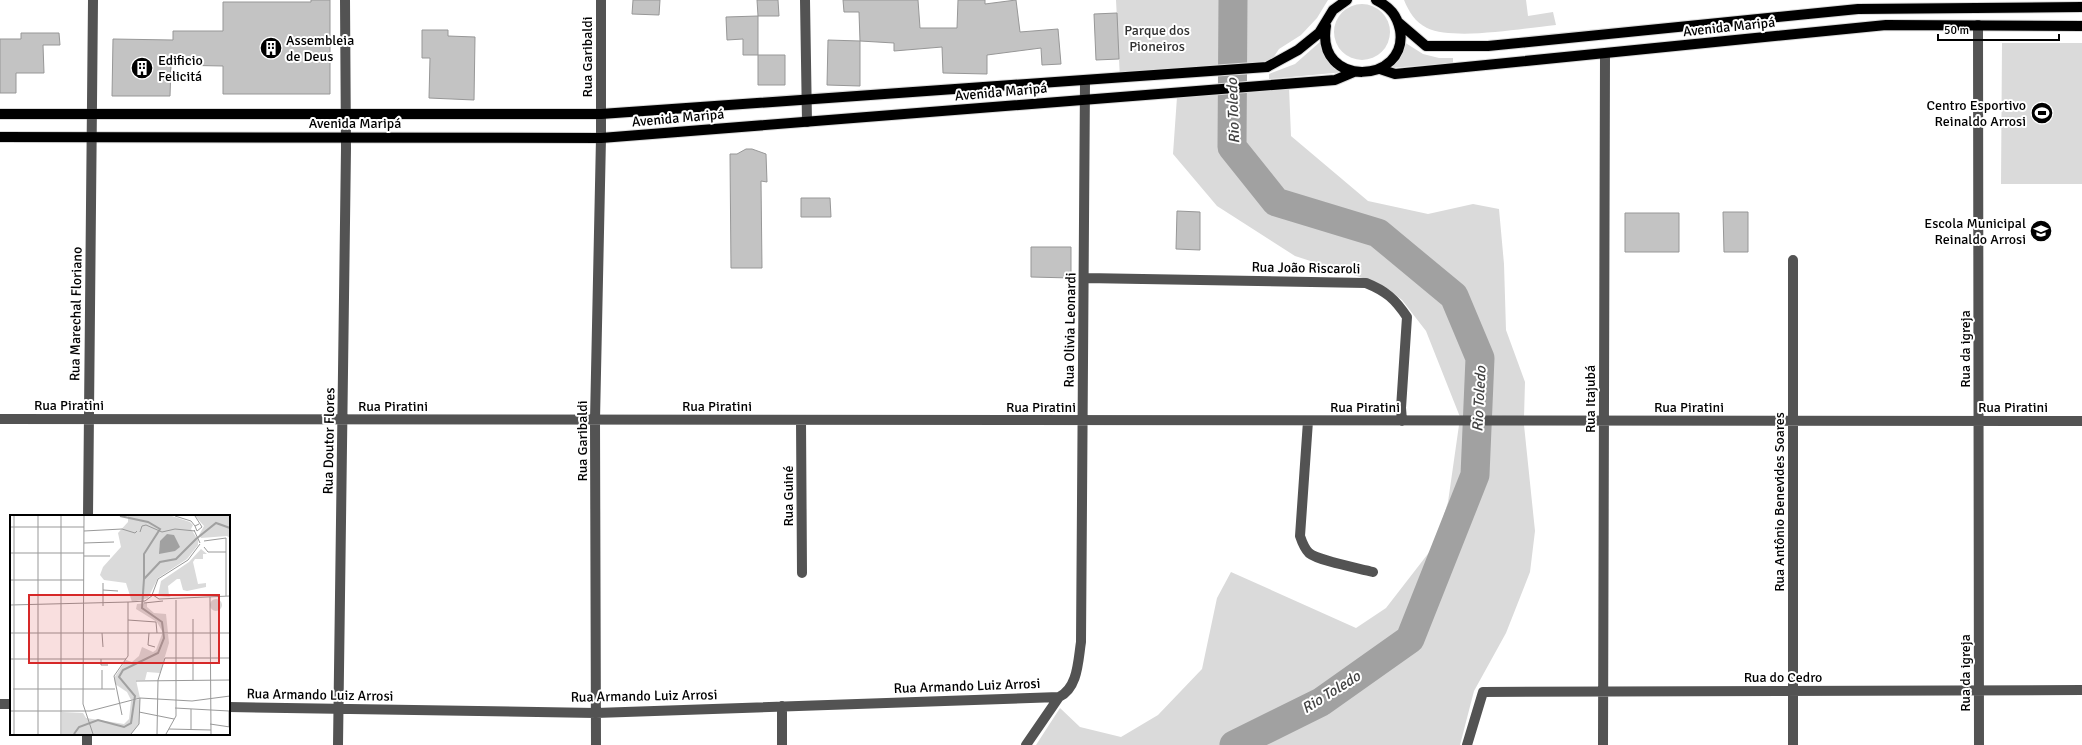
<svg xmlns="http://www.w3.org/2000/svg" width="2082" height="745" font-family="Signika,sans-serif">
<style>
.green{fill:#dadada}
.lines{fill:none;stroke-linecap:round;stroke-linejoin:round}
.river{stroke:#a1a1a1;stroke-width:29}
.building{fill:#c3c3c3;stroke:#979797}
.major-casing{stroke:#dbdbdb;stroke-width:12}
.minor{stroke:#535353;stroke-width:10}
.major{stroke:#000;stroke-width:10}
.labels{text-anchor:middle;dominant-baseline:central;stroke-width:4;stroke-linejoin:round;paint-order:stroke}
.street-label{font-size:14px;fill:#000;stroke:#fff}
.park-label{font-size:14px;fill:#313131;stroke:#fff}
.poi-label{font-size:14px;fill:#000;stroke:#fff;text-anchor:start}
.water-label{font-size:15px;font-style:italic;fill:#424242;stroke:#fff}
.inset-river{fill:none;stroke:#a1a1a1;stroke-width:2}
.inset-road{fill:none;stroke:#999;stroke-width:1}
.view{fill:#d62828;fill-opacity:0.15;stroke:#d62828;stroke-width:2}
.inset-edge{fill:none;stroke:#000;stroke-width:2}
</style>
<rect width="100%" height="100%" fill="#fff"/>
<path class="green" d="M 1116,0 L 1328,0 L 1317,18 L 1301,35 L 1279,49 L 1267,67 L 1120,79 Z
M 1404,0 L 1526,0 L 1528,16 L 1553,12 L 1556,25 C 1524,28 1455,41 1427,28 C 1415,22 1409,12 1404,0 Z
M1334 32a28 28 0 1 1 56 0a28 28 0 1 1-56 0Z
M 1321,41 L 1324,50 L 1344,72 L 1269,79 L 1269,74 L 1295,64 Z
M 1404,42 L 1423,54 L 1439,58 L 1453,58 L 1453,63 L 1390,68 L 1395,63 Z
M 2002,43 L 2082,43 L 2082,184 L 2001,184 Z
M 1289,87 L 1291,136 L 1368,201 L 1428,214 L 1473,204 L 1499,209 L 1504,264 L 1506,330 L 1525,382 L 1524,417 L 1460,417 L 1426,331 L 1402,300 L 1387,288 L 1369,280 L 1295,256 L 1217,206 L 1173,154 L 1177,97 Z
M 1459,425 L 1524,425 L 1535,531 L 1530,572 L 1506,633 L 1474,691 L 1460,745 L 1036,745 L 1060,708 L 1080,727 L 1121,737 L 1158,715 L 1202,669 L 1217,598 L 1231,572 L 1356,628 L 1386,608 L 1434,546 L 1448,502 Z"/>
<g class="lines">
<path class="river" d="M 1233,0 L 1232,147 L 1276,202 L 1378,233 L 1454,296 L 1480,358 L 1475,475 L 1410,639 L 1321,702 L 1234,745"/>
</g>
<path class="building" d="M 311,0 L 330,0 L 330,94 L 223,94 L 223,66 L 171,65 L 170,96 L 112,96 L 113,39 L 173,40 L 173,31 L 223,31 L 223,2 L 311,2 Z
M 633,0 L 660,0 L 659,15 L 632,14 Z
M 757,0 L 778,0 L 779,16 L 758,16 Z
M 843,0 L 918,0 L 920,28 L 957,28 L 958,0 L 985,0 L 985,4 L 1016,0 L 1020,32 L 1058,29 L 1061,64 L 1042,65 L 1041,48 L 987,55 L 987,74 L 943,73 L 942,47 L 894,51 L 894,43 L 860,41 L 859,12 L 844,12 Z
M 1117,13 L 1119,59 L 1096,60 L 1094,14 Z
M 758,16 L 758,55 L 743,55 L 743,39 L 727,40 L 726,17 Z
M 422,30 L 448,30 L 448,36 L 475,37 L 474,100 L 429,98 L 430,58 L 422,58 Z
M 21,33 L 59,33 L 60,45 L 43,45 L 44,73 L 16,73 L 16,93 L 0,93 L 0,39 L 21,39 Z
M 828,40 L 860,41 L 860,86 L 827,85 Z
M 758,55 L 785,55 L 785,85 L 758,85 Z
M 746,149 L 752,149 L 766,154 L 767,182 L 761,181 L 762,268 L 731,268 L 730,154 L 737,154 Z
M 801,198 L 830,198 L 831,217 L 801,217 Z
M 1177,211 L 1200,212 L 1200,250 L 1176,249 Z
M 1723,212 L 1748,212 L 1748,252 L 1724,252 Z
M 1625,213 L 1679,213 L 1679,252 L 1625,252 Z
M 1031,247 L 1071,247 L 1071,278 L 1031,277 Z"/>
<g class="lines">
<g class="major-casing">
<path id="major" d="M 1398,22 L 1426,46 L 1488,46 L 1858,9 L 2082,7
M 1326,26 C 1315,89 1409,84 1400,30 C 1397,15 1390,7 1376,0
M 1380,69 L 1395,74 L 1886,25 L 2082,26
M 0,114 L 601,114 L 1267,67 L 1298,50 L 1319,33 L 1333,10 L 1347,0
M 0,137 L 601,138 L 1335,80 L 1354,72"/>
</g>
<path class="minor" d="M 805,0 L 807,122
M 1978,25 L 1979,745
M 1793,260 L 1793,745
M 1085,278 L 1366,283 C 1386,291 1395,299 1407,317 L 1401,408 L 1402,421
M 0,419 L 2082,421
M 801,420 L 802,573
M 1308,421 L 1300,536 C 1302,542 1304,548 1309,553 C 1319,561 1358,568 1373,572
M 88,516 L 93,0
M 0,704 L 11,704
M 782,706 L 782,745
M 229,707 L 596,713 L 1059,697 C 1078,688 1078,661 1081,642 L 1085,81
M 87,734 L 87,745
M 338,745 L 346,148 L 345,0
M 596,745 L 595,420 L 601,138 L 601,0
M 1026,745 L 1059,697
M 1467,745 L 1483,692 L 2082,690
M 1603,745 L 1605,54"/>
<use href="#major" class="major"/>
</g>
<defs>
<g id="building-disc" transform="scale(1.15)"><circle r="9.5" fill="#000" stroke="#fff"/><path d="M-4-6H4V6H1V3H-1V6H-4ZM-2.5-4.3h1.7v1.8h-1.7ZM.8-4.3h1.7v1.8H.8ZM-2.5-1h1.7V.8h-1.7ZM.8-1h1.7V.8H.8Z" fill="#fff"/></g>
<g id="stadium-disc" transform="scale(1.15)"><circle r="9.5" fill="#000" stroke="#fff"/><path d="M0-5a6.5 5 0 1 0 0 10a6.5 5 0 1 0 0-10ZM-3.5-1.8h7v3.6h-7Z" fill="#fff"/></g>
<g id="school-disc" transform="scale(1.15)"><circle r="9.5" fill="#000" stroke="#fff"/><path d="M0-5L7-2L0 1L-7-2ZM-4 1L0 2.5L4 1V4Q0 6-4 4Z" fill="#fff"/></g>
</defs>
<g fill-rule="evenodd">
<use href="#building-disc" x="271" y="48"/>
<use href="#building-disc" x="142" y="68"/>
<use href="#stadium-disc" x="2042" y="113"/>
<use href="#school-disc" x="2041" y="231"/>
</g>
<g class="labels">
<g class="street-label">
<text transform="translate(1729 27) rotate(-6)">Avenida Maripá</text>
<text transform="translate(587 57) rotate(-90)">Rua Garibaldi</text>
<text transform="translate(1001 92) rotate(-5)">Avenida Maripá</text>
<text transform="translate(678 118) rotate(-5)">Avenida Maripá</text>
<text x="355" y="123">Avenida Maripá</text>
<text transform="translate(1306 268) rotate(1)">Rua João Riscaroli</text>
<text transform="translate(76 314) rotate(-89)">Rua Marechal Floriano</text>
<text transform="translate(1070 330) rotate(-89)">Rua Olivia Leonardi</text>
<text transform="translate(1965 349) rotate(-90)">Rua da igreja</text>
<text transform="translate(1590 399) rotate(-90)">Rua Itajubá</text>
<text x="69" y="405">Rua Piratini</text>
<text x="393" y="406">Rua Piratini</text>
<text x="717" y="406">Rua Piratini</text>
<text x="1041" y="407">Rua Piratini</text>
<text x="1365" y="407">Rua Piratini</text>
<text x="1689" y="407">Rua Piratini</text>
<text x="2013" y="407">Rua Piratini</text>
<text transform="translate(329 441) rotate(-89)">Rua Doutor Flores</text>
<text transform="translate(582 441) rotate(-90)">Rua Garibaldi</text>
<text transform="translate(788 496) rotate(-90)">Rua Guiné</text>
<text transform="translate(1779 502) rotate(-90)">Rua Antônio Benevides Soares</text>
<text transform="translate(1965 673) rotate(-90)">Rua da igreja</text>
<text x="1783" y="677">Rua do Cedro</text>
<text transform="translate(967 686) rotate(-2)">Rua Armando Luiz Arrosi</text>
<text transform="translate(320 695) rotate(1)">Rua Armando Luiz Arrosi</text>
<text transform="translate(644 696) rotate(-1)">Rua Armando Luiz Arrosi</text>
</g>
<g class="park-label">
<text x="1157" y="30">Parque dos<tspan x="1157" dy="16">Pioneiros</tspan></text>
</g>
<g class="poi-label">
<text x="286" y="40">Assembleia<tspan x="286" dy="16">de Deus</tspan></text>
<text x="158" y="60">Edificio<tspan x="158" dy="16">Felicitá</tspan></text>
<text x="2026" y="105" text-anchor="end">Centro Esportivo<tspan x="2026" dy="16">Reinaldo Arrosi</tspan></text>
<text x="2026" y="223" text-anchor="end">Escola Municipal<tspan x="2026" dy="16">Reinaldo Arrosi</tspan></text>
</g>
<g class="water-label">
<text transform="translate(1233 111) rotate(-92)">Rio Toledo</text>
<text transform="translate(1479 399) rotate(-87)">Rio Toledo</text>
<text transform="translate(1331 692) rotate(-32)">Rio Toledo</text>
</g>
</g>
<g transform="translate(10 515)">
<rect width="220" height="220" fill="#fff"/>
<path d="M 118,1 L 162,1 L 180,7 L 183,10 L 181,14 L 188,25 L 188,30 L 177,44 L 148,63 L 138,83 L 122,87 L 116,68 L 94,65 L 90,60 L 93,52 L 111,32 L 108,18 L 118,7 ZM 185,1 L 220,1 L 220,23 L 217,21 L 191,23 L 189,20 L 194,11 ZM 191,34 L 197,39 L 193,39 L 193,44 L 185,44 L 183,47 L 188,69 L 196,68 L 196,72 L 177,76 L 173,75 L 170,64 L 167,64 L 158,71 L 159,81 L 161,82 L 148,81 L 151,66 L 179,47 ZM200 90a6 6 0 1 1 12 0a6 6 0 1 1-12 0ZM 137,88 L 137,92 L 144,98 L 156,99 L 158,118 L 153,118 L 147,107 L 126,94 L 127,89 ZM 152,119 L 158,119 L 159,128 L 150,158 L 137,157 L 135,165 L 126,165 L 130,183 L 121,185 L 117,177 L 105,169 L 104,163 L 116,145 L 122,147 L 129,141 L 132,132 L 143,137 L 146,135 ZM 130,184 L 129,209 L 121,219 L 52,219 L 52,197 L 73,198 L 76,203 L 114,209 L 119,204 L 121,186 Z" fill="#dadada"/>
<path d="M 157,19 L 164,20 L 170,32 L 165,36 L 149,39 L 150,26 Z" fill="#a1a1a1"/>
<path class="inset-river" d="M 110,1 L 138,7 L 150,14 L 134,39 L 134,64M 64,219 L 69,212 L 88,205 L 114,212 L 121,208 L 125,181 L 109,162 L 113,155 L 148,138 L 154,123 L 152,107 L 132,93 L 134,64 L 150,47 L 166,44 L 186,24 L 206,8 L 220,13"/>
<path class="inset-road" d="M 74,1 L 73,189 L 83,219M 165,1 L 181,6 L 185,11M 185,1 L 192,12 L 187,16 L 185,11 L 189,9M 0,12 L 74,12M 184,15 L 190,28M 74,16 L 112,14 L 125,18 L 127,16M 130,17 L 132,11 L 136,10 L 152,17 L 165,14 L 185,16M 194,26 L 216,23 L 216,81M 74,28 L 104,27M 194,32 L 198,37 L 216,37M 0,38 L 74,38M 74,41 L 100,41M 0,65 L 74,65M 93,68 L 93,91M 93,75 L 108,76M 142,80 L 148,64 L 178,45 L 190,29M 200,82 L 201,219M 134,88 L 153,86M 0,90 L 119,87 L 135,86 L 143,80 L 149,84 L 220,81M 183,104 L 183,165M 118,105 L 146,107 L 147,118M 0,118 L 220,118M 92,118 L 93,132M 139,118 L 138,130 L 145,132M 0,144 L 116,144M 91,144 L 91,150 L 98,150M 92,155 L 92,174M 126,166 L 220,165M 3,174 L 105,174M 165,193 L 219,196 L 219,212M 0,196 L 80,196 L 130,183 L 182,186 L 220,181M 129,197 L 164,204M 112,200 L 104,161 L 118,141 L 118,87M 200,209 L 220,212M 159,214 L 201,215M 181,214 L 181,194M 4,219 L 4,1M 28,219 L 28,1M 51,219 L 51,1M 121,219 L 129,209 L 130,183M 147,219 L 148,165 L 155,143 L 220,143M 156,219 L 166,201 L 166,85"/>
<path class="view" d="M 19,80 L 209,80 L 209,148 L 19,148 Z"/>
<rect width="220" height="220" class="inset-edge"/>
</g>
<path d="M1938 34v6h121v-6" fill="none" stroke="#000000" stroke-width="2"/>
<text x="1944" y="34" font-size="12" fill="#000000" stroke="#ffffff" stroke-width="3" paint-order="stroke">50 m</text>
</svg>
